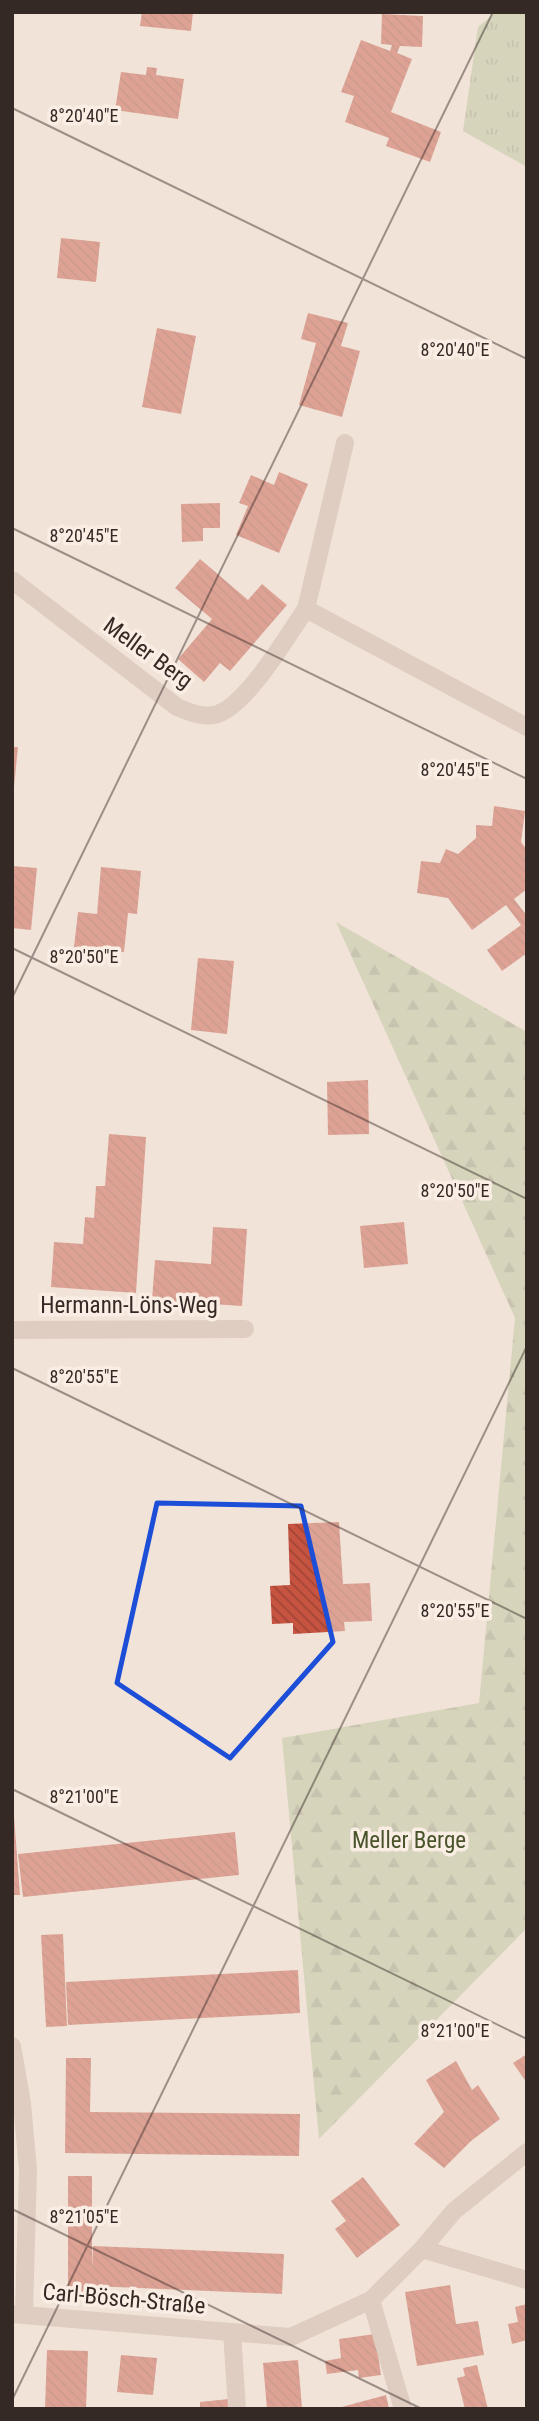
<svg xmlns="http://www.w3.org/2000/svg" width="539" height="2421" font-family="'Roboto Condensed',sans-serif">
<style>
.grass{fill:url(#grass-tufts)}
.forest{fill:url(#forest-firs)}
.building{fill:url(#building-back-hatch)}
.lines{fill:none;stroke-linecap:round;stroke-linejoin:round}
.street{stroke:#c9b1a4;stroke-width:18}
.marked{fill:none;stroke:#1d4ed8;stroke-width:5;stroke-linejoin:round}
.ticks{fill:none;stroke:#352926;stroke-width:2;stroke-opacity:0.45}
.labels{text-anchor:middle;dominant-baseline:central;stroke-width:7;stroke-linejoin:round;paint-order:stroke}
.street-label{font-size:23px;fill:#352926;stroke:#f9ede4}
.park-label{font-size:23px;fill:#48532a;stroke:#f9ede4}
.ticks-label{font-size:18px;text-anchor:middle;fill:#352926;stroke:#f9ede4;stroke-width:7;stroke-linejoin:round;paint-order:stroke}
</style>
<defs>
<pattern id="grass-tufts" width="24" height="20" patternUnits="userSpaceOnUse" patternTransform="scale(1.75)"><rect width="24" height="20" fill="#b7c098"/><path d="M3 7l-1-3M5 7V3M7 7l1-3M15 17l-1-3M17 17v-4M19 17l1-3" fill="none" stroke="#969c7c"/></pattern>
<pattern id="forest-firs" width="22" height="20" patternUnits="userSpaceOnUse" patternTransform="scale(1.75)"><rect width="22" height="20" fill="#b7c098"/><path d="M5 1l3.5 6h-7zM16 11l3.5 6h-7z" fill="#969c7c"/></pattern>
<pattern id="building-back-hatch" width="6" height="6" patternUnits="userSpaceOnUse" patternTransform="scale(1.75)"><rect width="6" height="6" fill="#c75341"/><path d="M-1 5l2 2M0 0l6 6M5-1l2 2" fill="none" stroke="#a24536"/></pattern>
</defs>
<rect width="100%" height="100%" fill="#f1e3d8"/>
<path class="grass" d="M 496,12 L 527,12 L 527,167 L 463,131 L 478,27 Z"/>
<path class="forest" d="M 336,922 L 527,1032 L 527,1928 L 319,2139 L 282,1738 L 479,1703 L 515,1318 Z"/>
<path class="building" d="M 142,12 L 193,12 L 191,31 L 140,26 Z
M 382,14 L 423,16 L 422,47 L 400,46 L 397,53 L 412,59 L 391,112 L 441,132 L 430,162 L 386,146 L 389,138 L 345,122 L 354,96 L 341,92 L 361,40 L 390,51 L 392,45 L 381,44 Z
M 147,67 L 157,68 L 156,75 L 184,79 L 178,119 L 115,110 L 121,72 L 146,75 Z
M 61,238 L 100,242 L 96,282 L 57,278 Z
M 308,313 L 348,323 L 341,346 L 360,351 L 342,417 L 299,405 L 316,343 L 301,339 Z
M 157,328 L 196,336 L 181,414 L 142,407 Z
M 279,472 L 308,484 L 279,553 L 236,535 L 248,506 L 239,503 L 251,475 L 274,485 Z
M 220,503 L 220,528 L 203,528 L 203,541 L 182,542 L 181,504 Z
M 200,559 L 248,600 L 262,584 L 287,605 L 230,671 L 220,663 L 204,682 L 178,659 L 212,619 L 175,588 Z
M 12,747 L 18,747 L 14,787 L 12,787 Z
M 494,806 L 525,811 L 521,842 L 527,850 L 527,889 L 514,899 L 527,916 L 527,953 L 502,971 L 487,950 L 521,925 L 506,905 L 472,930 L 448,898 L 417,893 L 421,861 L 440,863 L 446,849 L 458,854 L 476,838 L 476,825 L 492,826 Z
M 12,866 L 37,868 L 31,930 L 12,928 Z
M 101,867 L 141,871 L 137,914 L 128,913 L 124,952 L 74,947 L 78,912 L 97,914 Z
M 198,958 L 234,961 L 227,1034 L 191,1030 Z
M 368,1080 L 369,1134 L 328,1135 L 327,1082 Z
M 109,1134 L 146,1137 L 136,1293 L 51,1287 L 54,1242 L 83,1244 L 85,1217 L 94,1218 L 96,1186 L 105,1186 Z
M 404,1222 L 408,1264 L 364,1268 L 360,1226 Z
M 213,1227 L 247,1229 L 242,1306 L 152,1300 L 155,1260 L 211,1264 Z
M 339,1522 L 343,1584 L 370,1583 L 372,1621 L 344,1622 L 345,1631 L 293,1634 L 293,1623 L 272,1624 L 270,1586 L 290,1585 L 288,1524 Z
M 12,1789 L 20,1895 L 12,1895 Z
M 235,1832 L 239,1875 L 23,1897 L 18,1854 Z
M 63,1934 L 67,2026 L 46,2027 L 41,1935 Z
M 298,1970 L 300,2013 L 68,2025 L 66,1982 Z
M 527,2054 L 527,2083 L 513,2063 Z
M 66,2058 L 91,2058 L 90,2112 L 300,2114 L 299,2156 L 65,2153 Z
M 456,2061 L 472,2090 L 478,2085 L 500,2119 L 471,2141 L 444,2168 L 414,2144 L 444,2112 L 426,2080 Z
M 68,2176 L 92,2176 L 92,2270 L 93,2246 L 284,2254 L 282,2294 L 92,2286 L 92,2296 L 68,2296 Z
M 363,2177 L 400,2225 L 357,2258 L 335,2229 L 346,2221 L 331,2201 Z
M 450,2285 L 456,2324 L 478,2321 L 484,2355 L 417,2366 L 405,2292 Z
M 527,2304 L 527,2340 L 512,2344 L 508,2324 L 518,2322 L 515,2307 Z
M 375,2334 L 381,2375 L 359,2378 L 358,2370 L 327,2374 L 325,2361 L 341,2358 L 339,2339 Z
M 47,2350 L 88,2351 L 86,2409 L 45,2409 Z
M 121,2355 L 157,2358 L 153,2395 L 117,2392 Z
M 298,2360 L 302,2408 L 267,2409 L 263,2363 Z
M 477,2365 L 488,2409 L 465,2409 L 457,2378 L 465,2376 L 463,2368 Z
M 386,2395 L 389,2409 L 338,2409 L 338,2408 Z
M 229,2399 L 230,2409 L 200,2409 L 200,2402 Z"/>
<g class="lines">
<path class="street" d="M 12,580 L 177,707 C 189,712 200,717 214,715 C 245,709 287,636 306,609 L 527,727
M 306,609 L 345,443
M 12,1330 L 245,1329
M 12,2046 L 22,2103 L 28,2170 L 24,2314
M 422,2249 L 527,2280
M 371,2300 L 403,2409
M 12,2314 L 291,2337 L 371,2300 L 422,2249 L 454,2211 L 527,2152
M 232,2332 L 237,2409"/>
</g>
<path d="M0 0H539V2421H0ZM 157,1503 L 301,1506 L 333,1642 L 230,1758 L 117,1683 Z" fill="#f1e3d8" fill-opacity=".55" fill-rule="evenodd"/>
<path class="marked" d="M 157,1503 L 301,1506 L 333,1642 L 230,1758 L 117,1683 Z"/>
<path class="ticks" d="M 12,108 L 527,359M 12,528 L 527,779M 12,948 L 527,1199M 12,998 L 493,12M 12,1368 L 527,1619M 12,1789 L 527,2039M 12,2209 L 422,2409M 12,2400 L 527,1346"/>
<g class="labels">
<g class="street-label">
<text transform="translate(148 653) rotate(36)">Meller Berg</text>
<text x="129" y="1305">Hermann-Löns-Weg</text>
<text transform="translate(124 2299) rotate(5)">Carl-Bösch-Straße</text>
</g>
<g class="park-label">
<text x="409" y="1840">Meller Berge</text>
</g>
</g>
<g class="ticks-label">
<text x="84" y="122">8°20'40"E</text>
<text x="455" y="356">8°20'40"E</text>
<text x="84" y="542">8°20'45"E</text>
<text x="455" y="776">8°20'45"E</text>
<text x="84" y="963">8°20'50"E</text>
<text x="455" y="1197">8°20'50"E</text>
<text x="84" y="1383">8°20'55"E</text>
<text x="455" y="1617">8°20'55"E</text>
<text x="84" y="1803">8°21'00"E</text>
<text x="455" y="2037">8°21'00"E</text>
<text x="84" y="2223">8°21'05"E</text>
</g>
<rect width="539" height="2421" fill="none" stroke="#352926" stroke-width="28"/>
</svg>
